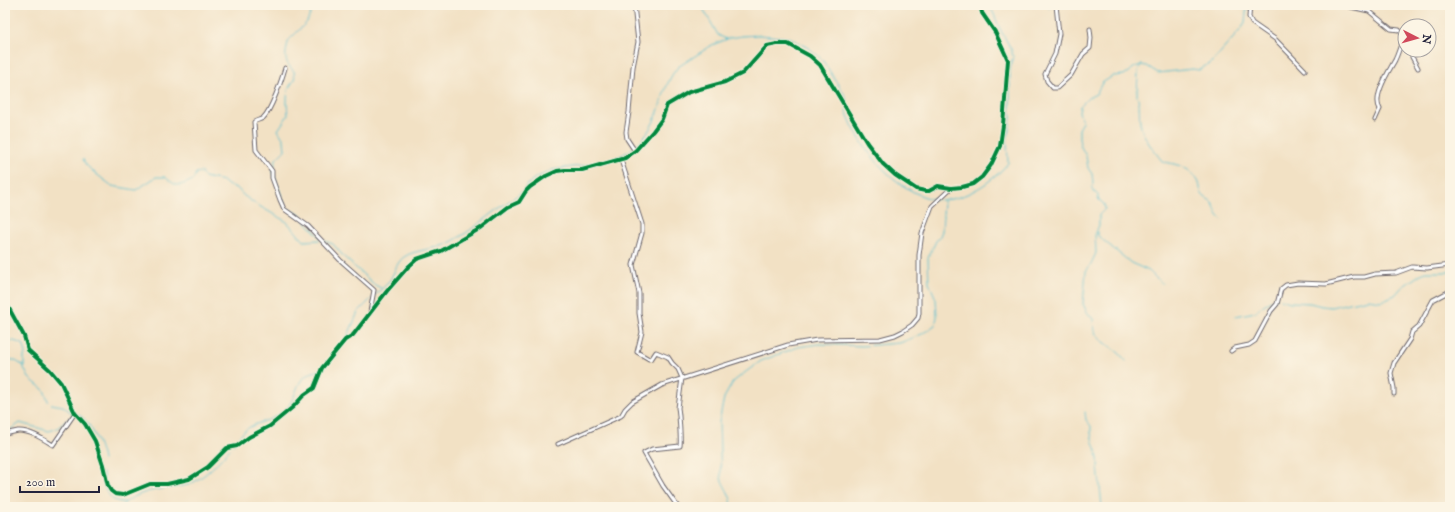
<svg xmlns="http://www.w3.org/2000/svg" width="1455" height="512" font-family="'IM FELL English',serif">
<style>
.lines{fill:none;stroke-linecap:round;stroke-linejoin:round}
.stream{stroke:#53bdcf;stroke-width:1}
.street-casing{stroke:#6b656b;stroke-width:5}
.street{stroke:#fff;stroke-width:3}
.cycleway-casing{stroke:#fcf5e5;stroke-width:6}
.cycleway{stroke:#00873e;stroke-width:4}
</style>
<rect width="100%" height="100%" fill="#fcf5e5"/>
<filter id="ink" filterUnits="userSpaceOnUse"><feTurbulence type="fractalNoise" baseFrequency=".025" numOctaves="2"/><feDisplacementMap in="SourceGraphic" scale="8" xChannelSelector="R" yChannelSelector="G"/><feConvolveMatrix kernelMatrix="1 2 1 2 8 2 1 2 1" color-interpolation-filters="sRGB"/></filter>
<filter id="wash" filterUnits="userSpaceOnUse"><feTurbulence type="fractalNoise" baseFrequency=".012" numOctaves="4" result="noise"/><feDisplacementMap in="SourceGraphic" scale="16" xChannelSelector="R" yChannelSelector="G"/><feGaussianBlur stdDeviation="0.9" result="paint"/><feColorMatrix in="noise" values="0 0 0 0 0 0 0 0 0 0 0 0 0 0 0 0 0 1.4 0 .05"/><feComposite in="paint" operator="in"/></filter>
<g filter="url(#wash)">
<rect width="100%" height="100%" fill="#f2e1c4"/>
<g class="lines">
<path class="stream" d="M 314,5 L 307,22 L 288,41 C 286,55 282,60 294,71 L 295,80 C 287,87 287,94 287,105 C 288,108 287,111 288,115 L 278,130 L 284,140 L 285,150 L 276,159 L 273,172 L 286,208 L 301,215 L 306,222 L 321,238
M 701,5 L 718,35 L 726,39
M 1049,5 L 1049,8
M 1137,96 L 1138,71 L 1141,65
M 1138,98 C 1140,106 1139,115 1140,123 C 1143,138 1154,151 1163,162 C 1178,164 1192,168 1199,183 C 1200,186 1200,191 1202,194 C 1204,198 1209,199 1212,202 C 1216,207 1214,214 1223,220
M 846,110 C 858,147 897,194 937,200
M 83,159 L 86,165 L 95,173 L 112,186 L 136,190 L 156,177 L 165,177 C 177,187 178,187 193,180 L 196,173 L 201,172 L 204,177 L 223,181 L 229,186 L 237,188 L 243,195 L 254,203 L 287,222 L 304,241 L 319,240
M 940,200 C 964,201 994,181 1008,163 L 1007,140 L 1011,118 L 1010,106 L 1010,70 L 1013,56 L 1011,49 L 1000,29 L 993,12 L 987,5
M 1097,232 L 1098,236 L 1131,263 L 1149,271 L 1156,278 L 1162,283
M 322,240 L 333,244 L 345,258 L 375,285 L 381,288
M 375,295 C 380,290 386,286 390,280 C 395,272 396,263 404,257 C 415,249 437,250 451,242 C 475,229 495,210 518,195 C 525,190 528,182 535,178 C 541,175 547,174 552,170 C 600,162 637,165 658,112 C 663,97 667,79 678,67 L 712,45 L 730,38 L 742,36 L 759,35 L 791,38 L 810,49 L 822,59 L 846,97 L 846,105
M 1281,299 L 1290,302 L 1310,303 L 1322,306 L 1331,307 L 1368,299 L 1381,301 L 1395,295 L 1402,287 L 1421,274 L 1426,272 L 1450,272
M 1236,316 L 1255,312 L 1265,304 L 1277,298
M 347,338 L 358,312 L 371,299
M 5,341 L 14,341 L 23,344 L 26,353 L 24,356 L 24,368 L 29,378 L 44,390 L 48,401 L 51,404 L 63,406 L 73,414
M 5,359 L 14,360 L 24,366
M 1126,361 L 1119,353 L 1100,339 L 1094,331 L 1093,319 L 1087,312 L 1083,304 L 1086,271 L 1091,264 L 1096,253 L 1095,232 L 1099,226 L 1099,215 L 1105,209 L 1104,204 L 1098,199 L 1098,195 L 1092,190 L 1093,182 L 1092,174 L 1088,168 L 1086,156 L 1080,145 L 1079,137 L 1079,129 L 1083,122 L 1079,112 L 1080,106 L 1088,98 L 1096,94 L 1102,83 L 1113,76 L 1124,75 L 1135,67 L 1141,65 L 1147,66 L 1158,73 L 1192,69 L 1199,70 L 1213,61 L 1242,28 L 1245,22 L 1247,5
M 323,369 L 337,355 L 346,341
M 1085,412 L 1086,420 L 1091,426 C 1089,441 1101,455 1098,466 L 1102,507
M 78,415 C 89,417 102,449 103,460
M 7,432 L 20,423 L 49,431 L 56,429 L 72,416
M 233,445 C 238,438 243,431 250,427 C 263,420 274,421 286,409 C 301,393 292,376 320,370
M 103,473 C 103,486 108,504 125,502
M 120,507 C 140,488 162,490 188,485 C 206,477 217,463 230,449
M 731,507 C 734,498 724,488 721,478 L 719,422 L 724,398 L 733,382 L 747,371 L 761,361 L 798,347 L 819,344 L 862,346 L 900,343 L 922,334 L 935,325 L 937,317 L 936,299 L 929,283 L 928,258 L 936,241 L 940,236 L 942,231 L 944,201"/>
</g>
</g>
<g filter="url(#ink)">
<g class="lines">
<g class="street-casing">
<path id="street" d="M 634,5 L 638,42 L 633,67 L 629,112 L 626,132 L 627,139 L 635,151
M 1056,5 L 1059,34 L 1055,54 L 1045,74 L 1047,81 L 1053,88 L 1057,88 L 1071,75 L 1083,54 L 1090,48 L 1091,38 L 1090,29
M 1250,5 L 1249,17 L 1252,23 L 1275,39 L 1305,70
M 1341,5 L 1369,11 L 1391,29 L 1399,30 L 1405,37
M 1414,50 L 1412,57 L 1418,68
M 285,68 C 282,79 271,111 263,118 C 260,120 257,120 254,122 L 256,150 L 272,171 L 272,178 L 280,200 L 284,209 L 308,226 L 340,260 L 374,290 L 370,312
M 1375,120 L 1380,109 C 1372,97 1389,71 1395,60 C 1399,52 1400,44 1405,37
M 621,160 L 642,224 L 642,233 L 633,265 L 639,293 L 639,313 L 642,332 L 637,352 L 649,359 L 652,358 L 656,352 L 668,357 L 672,363 L 678,369 L 682,378 L 678,408 C 679,412 681,441 680,446 L 652,449 L 644,453 L 663,486 L 678,507
M 5,301 L 24,336 L 28,350 L 50,370 L 61,383 L 75,413 L 85,424 L 95,441 L 103,465 L 108,486 L 111,491 L 115,494 L 123,495 L 150,484 L 167,484 L 189,479 L 208,467 L 227,448 L 237,446 L 249,437 L 270,426 L 293,407 L 304,395 L 314,388 L 322,368 L 345,340 L 353,335 L 387,291 L 408,267 L 417,259 L 441,251 L 481,228 L 508,207 L 519,202 L 526,191 L 530,187 L 546,176 L 557,171 L 565,170 L 582,170 L 625,158 L 635,151 L 653,131 L 662,119 L 667,105 L 689,92 L 725,82 L 743,73 L 767,46 L 777,44 L 788,44 L 810,56 L 820,65 L 867,143 L 883,164 L 895,175 L 916,189 L 925,191 L 929,191 L 938,186 L 951,188 L 962,187 L 973,184 L 982,177 L 991,165 L 1000,146 L 1003,125 L 1008,60 L 995,32 L 982,13 L 980,5
M 1231,351 L 1235,348 L 1249,345 L 1255,341 L 1271,311 L 1277,304 L 1281,289 L 1286,285 L 1298,283 L 1326,284 L 1354,277 L 1364,277 L 1375,274 L 1396,273 L 1412,267 L 1427,268 L 1450,265
M 1394,394 L 1394,388 L 1391,373 L 1394,363 L 1410,339 L 1412,332 L 1419,326 L 1433,300 L 1450,291
M 5,434 C 9,433 13,432 18,431 C 29,430 43,439 53,445 L 75,413
M 558,444 L 621,416 L 625,409 L 632,402 L 662,385 L 788,345 L 817,340 L 880,339 L 895,335 L 903,331 L 912,325 L 918,318 L 919,313 L 919,255 L 922,233 L 932,206 L 951,188"/>
</g>
<use href="#street" class="street"/>
<g class="cycleway-casing">
<path id="cycleway" d="M 5,301 L 24,336 L 28,350 L 50,370 L 61,383 L 75,413 L 85,424 L 95,441 L 103,465 L 108,486 L 111,491 L 115,494 L 123,495 L 150,484 L 167,484 L 189,479 L 208,467 L 227,448 L 237,446 L 249,437 L 270,426 L 293,407 L 304,395 L 314,388 L 322,368 L 345,340 L 353,335 L 387,291 L 408,267 L 417,259 L 441,251 L 481,228 L 508,207 L 519,202 L 526,191 L 530,187 L 546,176 L 557,171 L 565,170 L 582,170 L 625,158 L 635,151 L 653,131 L 662,119 L 667,105 L 689,92 L 725,82 L 743,73 L 767,46 L 777,44 L 788,44 L 810,56 L 820,65 L 867,143 L 883,164 L 895,175 L 916,189 L 925,191 L 929,191 L 938,186 L 951,188 L 962,187 L 973,184 L 982,177 L 991,165 L 1000,146 L 1003,125 L 1008,60 L 995,32 L 982,13 L 980,5"/>
</g>
<use href="#cycleway" class="cycleway"/>
</g>
</g>
<rect width="1455" height="512" fill="none" stroke="#fcf5e5" stroke-width="20"/>
<g transform="translate(1417 38) rotate(96)"><circle r="19" fill="#fcf5e5" stroke="#a5a1a1"/>
<path d="M0-3L7 15L0 10L-7 15Z" fill="#d1495b"/>
<text y="-6" font-size="11" font-weight="bold" text-anchor="middle" fill="#22223b">N</text>
</g>
<path d="M20 486v6h79v-6" fill="none" stroke="#22223b" stroke-width="2"/>
<text x="26" y="486" font-size="12" fill="#22223b" stroke="#fcf5e5" stroke-width="3" paint-order="stroke">200 m</text>
</svg>
